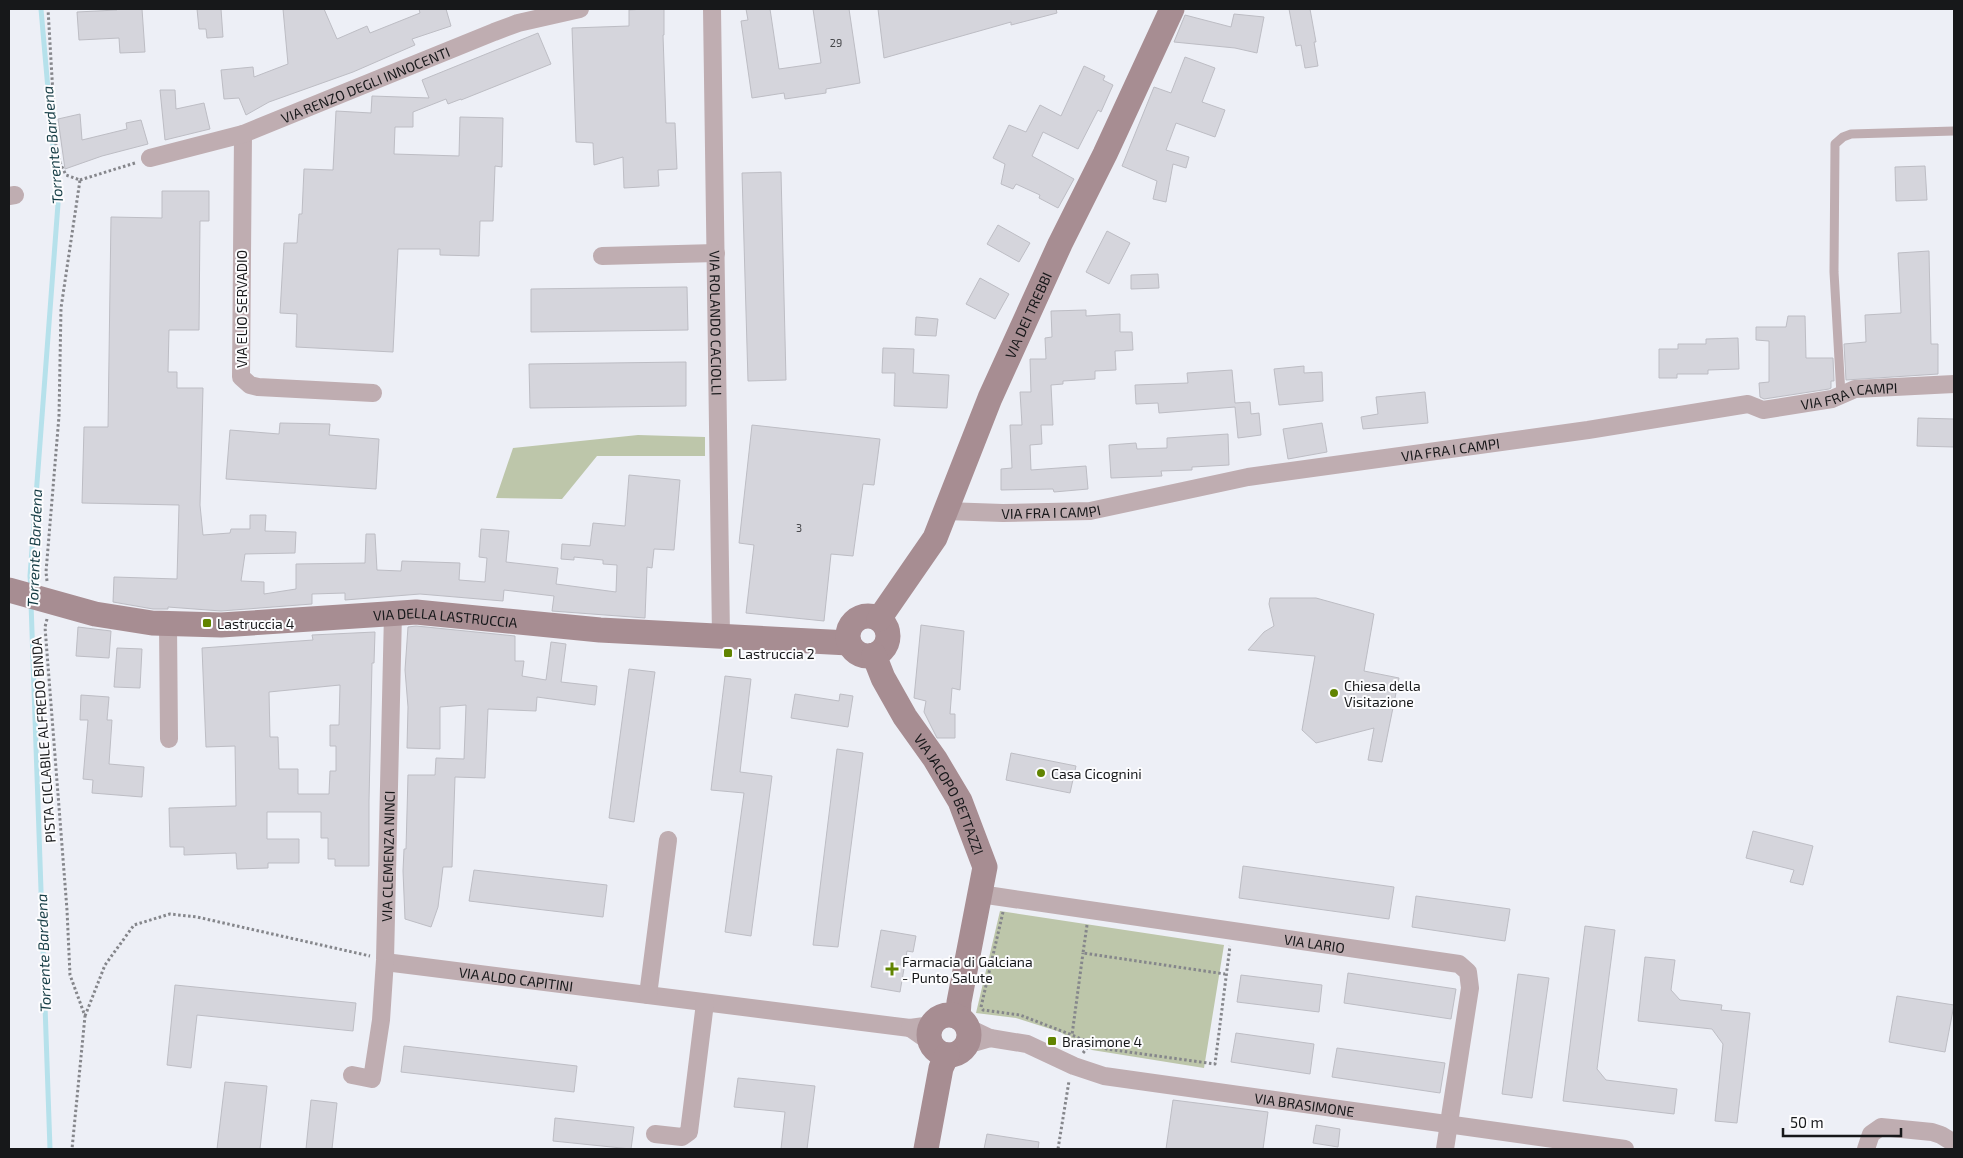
<svg xmlns="http://www.w3.org/2000/svg" width="1963" height="1158" font-family="'Exo 2',sans-serif">
<style>
.green{fill:#bdc6aa}
.lines{fill:none;stroke-linecap:round;stroke-linejoin:round}
.stream{stroke:#b6e1eb;stroke-width:5}
.building{fill:#d5d5dc;stroke:#bdbdc4;fill-rule:evenodd}
.path{stroke:#85868b;stroke-width:3;stroke-dasharray:2.5 2.5;stroke-linecap:butt}
.lane{stroke:#bfadb1;stroke-width:9}
.street{stroke:#bfadb1;stroke-width:18}
.secondary{stroke:#a78d92;stroke-width:25}
.poi-dot{fill:#618400;stroke:#fcfcfe;stroke-width:2}
.labels{text-anchor:middle;dominant-baseline:central;stroke-width:4;stroke-linejoin:round;paint-order:stroke}
.number-label{font-size:11px;fill:#46474a}
.street-label{font-size:14px;fill:#17181a;stroke:#fcfcfe}
.poi-label{font-size:14px;fill:#17181a;stroke:#fcfcfe;text-anchor:start}
.water-label{font-size:15px;font-style:italic;fill:#153c44;stroke:#fcfcfe}
</style>
<rect width="100%" height="100%" fill="#edeff6"/>
<path class="green" d="M 638,435 L 705,437 L 705,456 L 597,456 L 562,499 L 496,498 L 513,448 Z
M 1000,911 L 1224,945 L 1204,1068 L 1092,1050 L 1060,1032 L 1016,1018 L 976,1013 Z"/>
<g class="lines">
<path class="stream" d="M 31,589 L 30,576 L 58,204 L 41,9
M 31,603 L 50,1149"/>
</g>
<path class="building" d="M 117,9 L 142,9 L 145,52 L 120,53 L 119,38 L 79,40 L 77,12 L 117,10 Z
M 197,9 L 221,9 L 223,37 L 207,38 L 206,29 L 199,29 Z
M 283,9 L 324,9 L 337,39 L 367,26 L 370,33 L 420,13 L 419,9 L 446,9 L 451,26 L 412,39 L 415,45 L 353,72 L 269,102 L 246,115 L 239,98 L 224,99 L 221,70 L 253,67 L 254,77 L 288,64 Z
M 644,9 L 664,9 L 664,35 L 663,35 L 666,123 L 675,123 L 677,169 L 658,170 L 659,186 L 624,188 L 623,157 L 594,165 L 593,143 L 576,142 L 572,28 L 629,26 L 629,10 Z
M 746,9 L 770,9 L 779,69 L 821,63 L 813,9 L 849,9 L 860,83 L 826,89 L 826,93 L 785,99 L 784,93 L 752,98 L 741,21 L 748,20 Z
M 878,9 L 1056,9 L 1057,13 L 1011,25 L 1011,22 L 884,58 Z
M 1289,9 L 1310,9 L 1316,42 L 1314,42 L 1318,66 L 1305,68 L 1301,45 L 1296,46 Z
M 1234,14 L 1264,17 L 1257,53 L 1235,48 L 1174,42 L 1185,15 L 1231,27 Z
M 538,33 L 551,64 L 461,100 L 461,99 L 448,104 L 446,99 L 413,112 L 413,127 L 395,127 L 394,154 L 459,156 L 460,117 L 503,118 L 502,167 L 495,166 L 493,221 L 480,221 L 479,256 L 440,255 L 440,249 L 398,249 L 393,352 L 296,347 L 297,314 L 280,313 L 284,243 L 297,243 L 299,214 L 302,214 L 304,169 L 333,170 L 336,111 L 371,113 L 372,96 L 429,98 L 422,80 Z
M 1185,57 L 1215,68 L 1202,102 L 1225,110 L 1215,137 L 1176,123 L 1166,150 L 1189,157 L 1186,168 L 1173,164 L 1166,202 L 1153,199 L 1157,181 L 1122,166 L 1154,87 L 1171,93 Z
M 1084,66 L 1105,76 L 1103,80 L 1113,85 L 1101,112 L 1098,110 L 1078,149 L 1043,132 L 1032,156 L 1074,179 L 1058,208 L 1039,198 L 1040,195 L 1016,184 L 1013,189 L 1001,184 L 1005,164 L 993,158 L 1009,125 L 1026,132 L 1040,105 L 1061,116 Z
M 160,90 L 175,90 L 176,109 L 204,103 L 210,129 L 165,140 Z
M 80,114 L 82,140 L 127,129 L 126,123 L 141,120 L 148,144 L 102,156 L 65,169 L 58,119 Z
M 1925,166 L 1927,200 L 1896,201 L 1895,167 Z
M 781,172 L 786,380 L 748,381 L 742,173 Z
M 162,191 L 209,191 L 209,221 L 200,221 L 199,330 L 169,330 L 168,372 L 177,372 L 177,388 L 203,388 L 200,505 L 203,535 L 230,533 L 231,529 L 250,529 L 250,515 L 266,515 L 265,531 L 296,532 L 295,553 L 245,554 L 241,581 L 264,582 L 264,594 L 296,589 L 296,564 L 365,563 L 366,534 L 375,534 L 377,570 L 401,571 L 402,561 L 460,563 L 459,580 L 485,582 L 487,558 L 479,557 L 481,529 L 509,531 L 506,562 L 558,568 L 556,584 L 616,592 L 617,565 L 603,564 L 603,560 L 574,557 L 574,560 L 561,559 L 562,544 L 590,546 L 593,523 L 625,526 L 629,475 L 680,480 L 674,550 L 654,549 L 652,568 L 647,567 L 645,618 L 552,611 L 554,596 L 504,590 L 503,601 L 420,594 L 345,600 L 345,593 L 312,594 L 312,604 L 221,611 L 168,607 L 168,609 L 153,609 L 113,602 L 114,577 L 177,579 L 179,505 L 82,503 L 84,427 L 108,427 L 111,217 L 162,218 Z
M 998,225 L 1030,243 L 1019,262 L 987,244 Z
M 1107,231 L 1130,243 L 1109,284 L 1086,272 Z
M 1929,251 L 1931,344 L 1938,344 L 1938,374 L 1846,380 L 1844,344 L 1866,342 L 1865,315 L 1901,313 L 1898,253 Z
M 1158,274 L 1159,288 L 1131,289 L 1131,275 Z
M 980,278 L 1009,294 L 995,319 L 966,304 Z
M 687,287 L 688,330 L 531,332 L 531,289 Z
M 1086,310 L 1086,316 L 1120,314 L 1120,332 L 1132,332 L 1133,350 L 1115,351 L 1116,370 L 1095,371 L 1095,379 L 1063,381 L 1063,384 L 1051,385 L 1053,425 L 1041,425 L 1042,444 L 1030,445 L 1031,470 L 1086,466 L 1088,489 L 1054,492 L 1053,489 L 1001,490 L 1001,469 L 1012,468 L 1010,425 L 1022,425 L 1020,392 L 1031,392 L 1030,359 L 1046,359 L 1045,338 L 1052,337 L 1051,311 Z
M 1788,316 L 1805,316 L 1806,358 L 1833,358 L 1834,381 L 1831,381 L 1831,388 L 1829,389 L 1764,399 L 1760,397 L 1759,383 L 1769,382 L 1769,341 L 1756,340 L 1756,327 L 1786,327 Z
M 916,317 L 938,319 L 936,336 L 915,335 Z
M 1738,338 L 1739,369 L 1708,370 L 1708,374 L 1677,374 L 1677,378 L 1659,378 L 1659,349 L 1678,349 L 1678,344 L 1706,344 L 1706,339 Z
M 883,348 L 914,349 L 913,373 L 949,375 L 947,408 L 894,406 L 895,373 L 882,373 Z
M 686,362 L 686,406 L 530,408 L 529,364 Z
M 1304,366 L 1304,373 L 1322,372 L 1323,401 L 1279,405 L 1274,369 Z
M 1232,370 L 1235,403 L 1250,402 L 1251,414 L 1259,413 L 1261,435 L 1238,438 L 1235,407 L 1159,413 L 1158,403 L 1136,404 L 1135,385 L 1188,383 L 1187,373 Z
M 1425,392 L 1428,423 L 1363,429 L 1361,417 L 1378,414 L 1376,397 Z
M 1918,418 L 1954,419 L 1954,447 L 1917,446 Z
M 280,423 L 330,424 L 329,435 L 379,439 L 376,489 L 226,479 L 230,430 L 279,434 Z
M 1322,423 L 1327,452 L 1288,459 L 1283,429 Z
M 752,425 L 880,439 L 874,485 L 863,484 L 853,556 L 831,554 L 824,621 L 746,613 L 754,545 L 739,543 Z
M 1228,434 L 1229,465 L 1192,467 L 1192,470 L 1161,471 L 1162,476 L 1111,478 L 1109,445 L 1136,443 L 1137,449 L 1167,448 L 1167,438 Z
M 1270,598 L 1316,598 L 1374,614 L 1364,671 L 1399,678 L 1382,762 L 1368,760 L 1374,728 L 1316,743 L 1302,730 L 1315,656 L 1248,650 L 1264,632 L 1274,626 L 1269,604 Z
M 921,625 L 964,631 L 960,690 L 952,688 L 950,714 L 955,714 L 955,738 L 937,738 L 924,712 L 926,701 L 914,698 Z
M 416,626 L 515,636 L 515,661 L 524,661 L 522,676 L 546,680 L 551,642 L 566,644 L 561,682 L 597,686 L 595,705 L 537,697 L 536,711 L 488,709 L 485,778 L 455,777 L 452,867 L 443,867 L 438,907 L 431,927 L 405,919 L 403,871 L 404,849 L 406,849 L 408,775 L 435,775 L 436,758 L 464,759 L 466,705 L 440,707 L 440,749 L 407,748 L 408,707 L 405,670 L 408,627 Z
M 78,627 L 111,631 L 109,658 L 76,656 Z
M 375,632 L 374,663 L 372,663 L 369,801 L 369,866 L 335,866 L 335,859 L 328,859 L 328,838 L 321,838 L 321,812 L 267,812 L 267,839 L 299,839 L 299,863 L 268,863 L 268,868 L 237,869 L 236,853 L 184,855 L 184,847 L 170,847 L 169,808 L 236,806 L 235,746 L 206,747 L 202,648 L 313,640 L 312,635 ZM 340,685 L 339,725 L 330,725 L 330,746 L 336,746 L 336,771 L 330,771 L 329,794 L 298,794 L 298,769 L 279,769 L 278,737 L 270,737 L 269,692 Z
M 117,648 L 142,649 L 140,688 L 114,687 Z
M 629,669 L 655,672 L 634,822 L 609,818 Z
M 725,676 L 751,679 L 740,772 L 772,776 L 751,936 L 725,932 L 744,793 L 711,790 Z
M 795,694 L 839,701 L 840,694 L 853,696 L 848,727 L 791,718 Z
M 81,695 L 109,697 L 107,720 L 112,720 L 109,764 L 144,767 L 142,797 L 92,793 L 93,780 L 83,779 L 88,720 L 80,720 Z
M 837,749 L 863,753 L 838,947 L 813,945 Z
M 1011,753 L 1076,766 L 1070,793 L 1006,780 Z
M 1753,831 L 1813,846 L 1803,885 L 1790,882 L 1794,870 L 1746,858 Z
M 1243,866 L 1394,887 L 1389,919 L 1239,898 Z
M 474,870 L 607,885 L 603,917 L 469,901 Z
M 1416,896 L 1510,909 L 1505,941 L 1412,927 Z
M 1585,926 L 1615,930 L 1597,1069 L 1606,1080 L 1677,1089 L 1674,1114 L 1563,1101 Z
M 881,930 L 916,936 L 913,952 L 907,951 L 900,992 L 871,987 Z
M 1645,957 L 1675,960 L 1671,990 L 1680,1000 L 1722,1005 L 1721,1010 L 1750,1013 L 1737,1123 L 1715,1121 L 1723,1044 L 1712,1029 L 1638,1021 Z
M 1348,973 L 1456,989 L 1451,1019 L 1344,1003 Z
M 1518,974 L 1549,978 L 1532,1098 L 1502,1094 Z
M 1241,975 L 1322,985 L 1319,1012 L 1237,1002 Z
M 175,985 L 356,1003 L 353,1031 L 197,1015 L 191,1068 L 167,1065 Z
M 1897,996 L 1954,1005 L 1945,1052 L 1889,1042 Z
M 1236,1033 L 1314,1044 L 1310,1074 L 1231,1062 Z
M 404,1046 L 577,1066 L 574,1092 L 401,1072 Z
M 1337,1048 L 1445,1063 L 1440,1093 L 1332,1077 Z
M 738,1078 L 815,1086 L 807,1149 L 781,1149 L 785,1112 L 734,1107 Z
M 225,1082 L 267,1086 L 260,1149 L 217,1149 Z
M 311,1100 L 337,1103 L 332,1149 L 306,1149 Z
M 1173,1100 L 1268,1112 L 1263,1149 L 1166,1149 Z
M 555,1118 L 634,1127 L 631,1149 L 553,1141 Z
M 1316,1125 L 1340,1129 L 1338,1147 L 1313,1143 Z
M 987,1134 L 1039,1142 L 1038,1149 L 984,1149 Z"/>
<g class="lines">
<path class="path" d="M 80,180 L 135,163
M 47,581 L 46,572 L 59,416 L 61,308 L 80,180 L 66,175 L 61,165 L 56,146 L 48,9
M 47,619 L 45,627 L 67,910 L 70,975 L 85,1016 L 72,1149
M 1003,912 L 981,1007 L 983,1010 L 1020,1015 L 1072,1035
M 1087,925 L 1083,953 L 1225,974
M 85,1016 L 105,965 L 134,925 L 170,914 L 197,917 L 370,956
M 1091,1043 L 1107,1049 L 1215,1064 L 1230,946
M 1083,1053 L 1091,1043 L 1072,1035 L 1083,953
M 1058,1149 L 1069,1081"/>
<path class="lane" d="M 1841,395 L 1834,272 L 1835,144 L 1843,137 L 1851,134 L 1954,131"/>
<g class="street">
<path id="s1" d="M 712,9 L 721,636"/>
<path d="M 243,134 L 241,377 L 250,385 L 258,387 L 373,393"/>
<path id="s2" d="M 150,158 L 243,134 L 494,32 L 518,23 L 580,9"/>
<path d="M 9,196 L 15,195"/>
<path d="M 602,256 L 716,253"/>
<path id="s3" d="M 945,511 L 1003,513 L 1090,511 L 1248,477 L 1588,430 L 1748,404 L 1763,410 L 1832,399 L 1855,389 L 1954,384"/>
<path d="M 168,624 L 169,739"/>
<path id="s4" d="M 980,894 L 1459,964 L 1468,972 L 1470,988 L 1445,1149"/>
<path id="s5" d="M 385,962 L 910,1028 L 932,1025"/>
<path d="M 648,995 L 668,840"/>
<path id="s6" d="M 967,1027 L 990,1038 L 1027,1044 L 1074,1066 L 1104,1076 L 1625,1149"/>
<path d="M 910,1028 L 930,1042"/>
<path d="M 966,1045 L 990,1038"/>
<path id="s7" d="M 352,1075 L 372,1079 L 381,1020 L 385,960 L 393,613"/>
<path d="M 655,1134 L 682,1137 L 689,1132 L 705,1003"/>
<path d="M 1866,1149 L 1871,1134 L 1881,1127 L 1932,1132 L 1941,1135 L 1954,1143"/>
</g>
<g class="secondary">
<path id="s8" d="M 9,590 L 95,614 L 152,623 L 221,625 L 416,612 L 600,630 L 849,643"/>
<circle cx="868" cy="636" r="20"/>
<path id="s9" d="M 879,619 L 935,538 L 990,398 L 1060,244 L 1105,154 L 1172,9"/>
<path id="s10" d="M 874,655 L 883,678 L 905,717 L 935,759 L 960,801 L 985,867 L 959,1002 L 958,1017"/>
<circle cx="949" cy="1035" r="20"/>
<path d="M 926,1149 L 941,1068 L 947,1055"/>
</g>
</g>
<g class="poi-dot">
<rect x="202" y="618" width="10" height="10" rx="2.5"/>
<rect x="723" y="648" width="10" height="10" rx="2.5"/>
<circle cx="1334" cy="693" r="5"/>
<circle cx="1041" cy="773" r="5"/>
<path d="M889.5 961.5h5v5h5v5h-5v5h-5v-5h-5v-5h5z"/>
<rect x="1047" y="1036" width="10" height="10" rx="2.5"/>
</g>
<g class="labels">
<g class="number-label">
<text x="836" y="42">29</text>
<text x="799" y="527">3</text>
</g>
<g class="street-label">
<text stroke="none"><textPath href="#s2" startOffset="228">VIA RENZO DEGLI INNOCENTI</textPath></text>
<text transform="translate(241 309) rotate(-90)">VIA ELIO SERVADIO</text>
<text stroke="none"><textPath href="#s9" startOffset="340">VIA DEI TREBBI</textPath></text>
<text stroke="none"><textPath href="#s1" startOffset="314">VIA ROLANDO CACIOLLI</textPath></text>
<text stroke="none"><textPath href="#s3" startOffset="916">VIA FRA I CAMPI</textPath></text>
<text stroke="none"><textPath href="#s3" startOffset="511">VIA FRA I CAMPI</textPath></text>
<text stroke="none"><textPath href="#s3" startOffset="106">VIA FRA I CAMPI</textPath></text>
<text stroke="none"><textPath href="#s8" startOffset="441">VIA DELLA LASTRUCCIA</textPath></text>
<text transform="translate(43 740) rotate(-94)">PISTA CICLABILE ALFREDO BINDA</text>
<text stroke="none"><textPath href="#s10" startOffset="159">VIA JACOPO BETTAZZI</textPath></text>
<text stroke="none"><textPath href="#s7" startOffset="244">VIA CLEMENZA NINCI</textPath></text>
<text stroke="none"><textPath href="#s4" startOffset="338">VIA LARIO</textPath></text>
<text stroke="none"><textPath href="#s5" startOffset="132">VIA ALDO CAPITINI</textPath></text>
<text stroke="none"><textPath href="#s6" startOffset="349">VIA BRASIMONE</textPath></text>
</g>
<g class="poi-label">
<text x="217" y="623">Lastruccia 4</text>
<text x="738" y="653">Lastruccia 2</text>
<text x="1344" y="685">Chiesa della<tspan x="1344" dy="16">Visitazione</tspan></text>
<text x="1051" y="773">Casa Cicognini</text>
<text x="902" y="961">Farmacia di Galciana<tspan x="902" dy="16">- Punto Salute</tspan></text>
<text x="1062" y="1041">Brasimone 4</text>
</g>
<g class="water-label">
<text transform="translate(52 145) rotate(-95)">Torrente Bardena</text>
<text transform="translate(34 548) rotate(-88)">Torrente Bardena</text>
<text transform="translate(43 953) rotate(-92)">Torrente Bardena</text>
</g>
</g>
<rect width="1963" height="1158" fill="none" stroke="#17181a" stroke-width="20"/>
<path d="M1783 1128v8h118v-8" fill="none" stroke="#17181a" stroke-width="2.5"/>
<text x="1790" y="1128" font-size="15" fill="#17181a" stroke="#fcfcfe" stroke-width="4" paint-order="stroke">50 m</text>
</svg>
